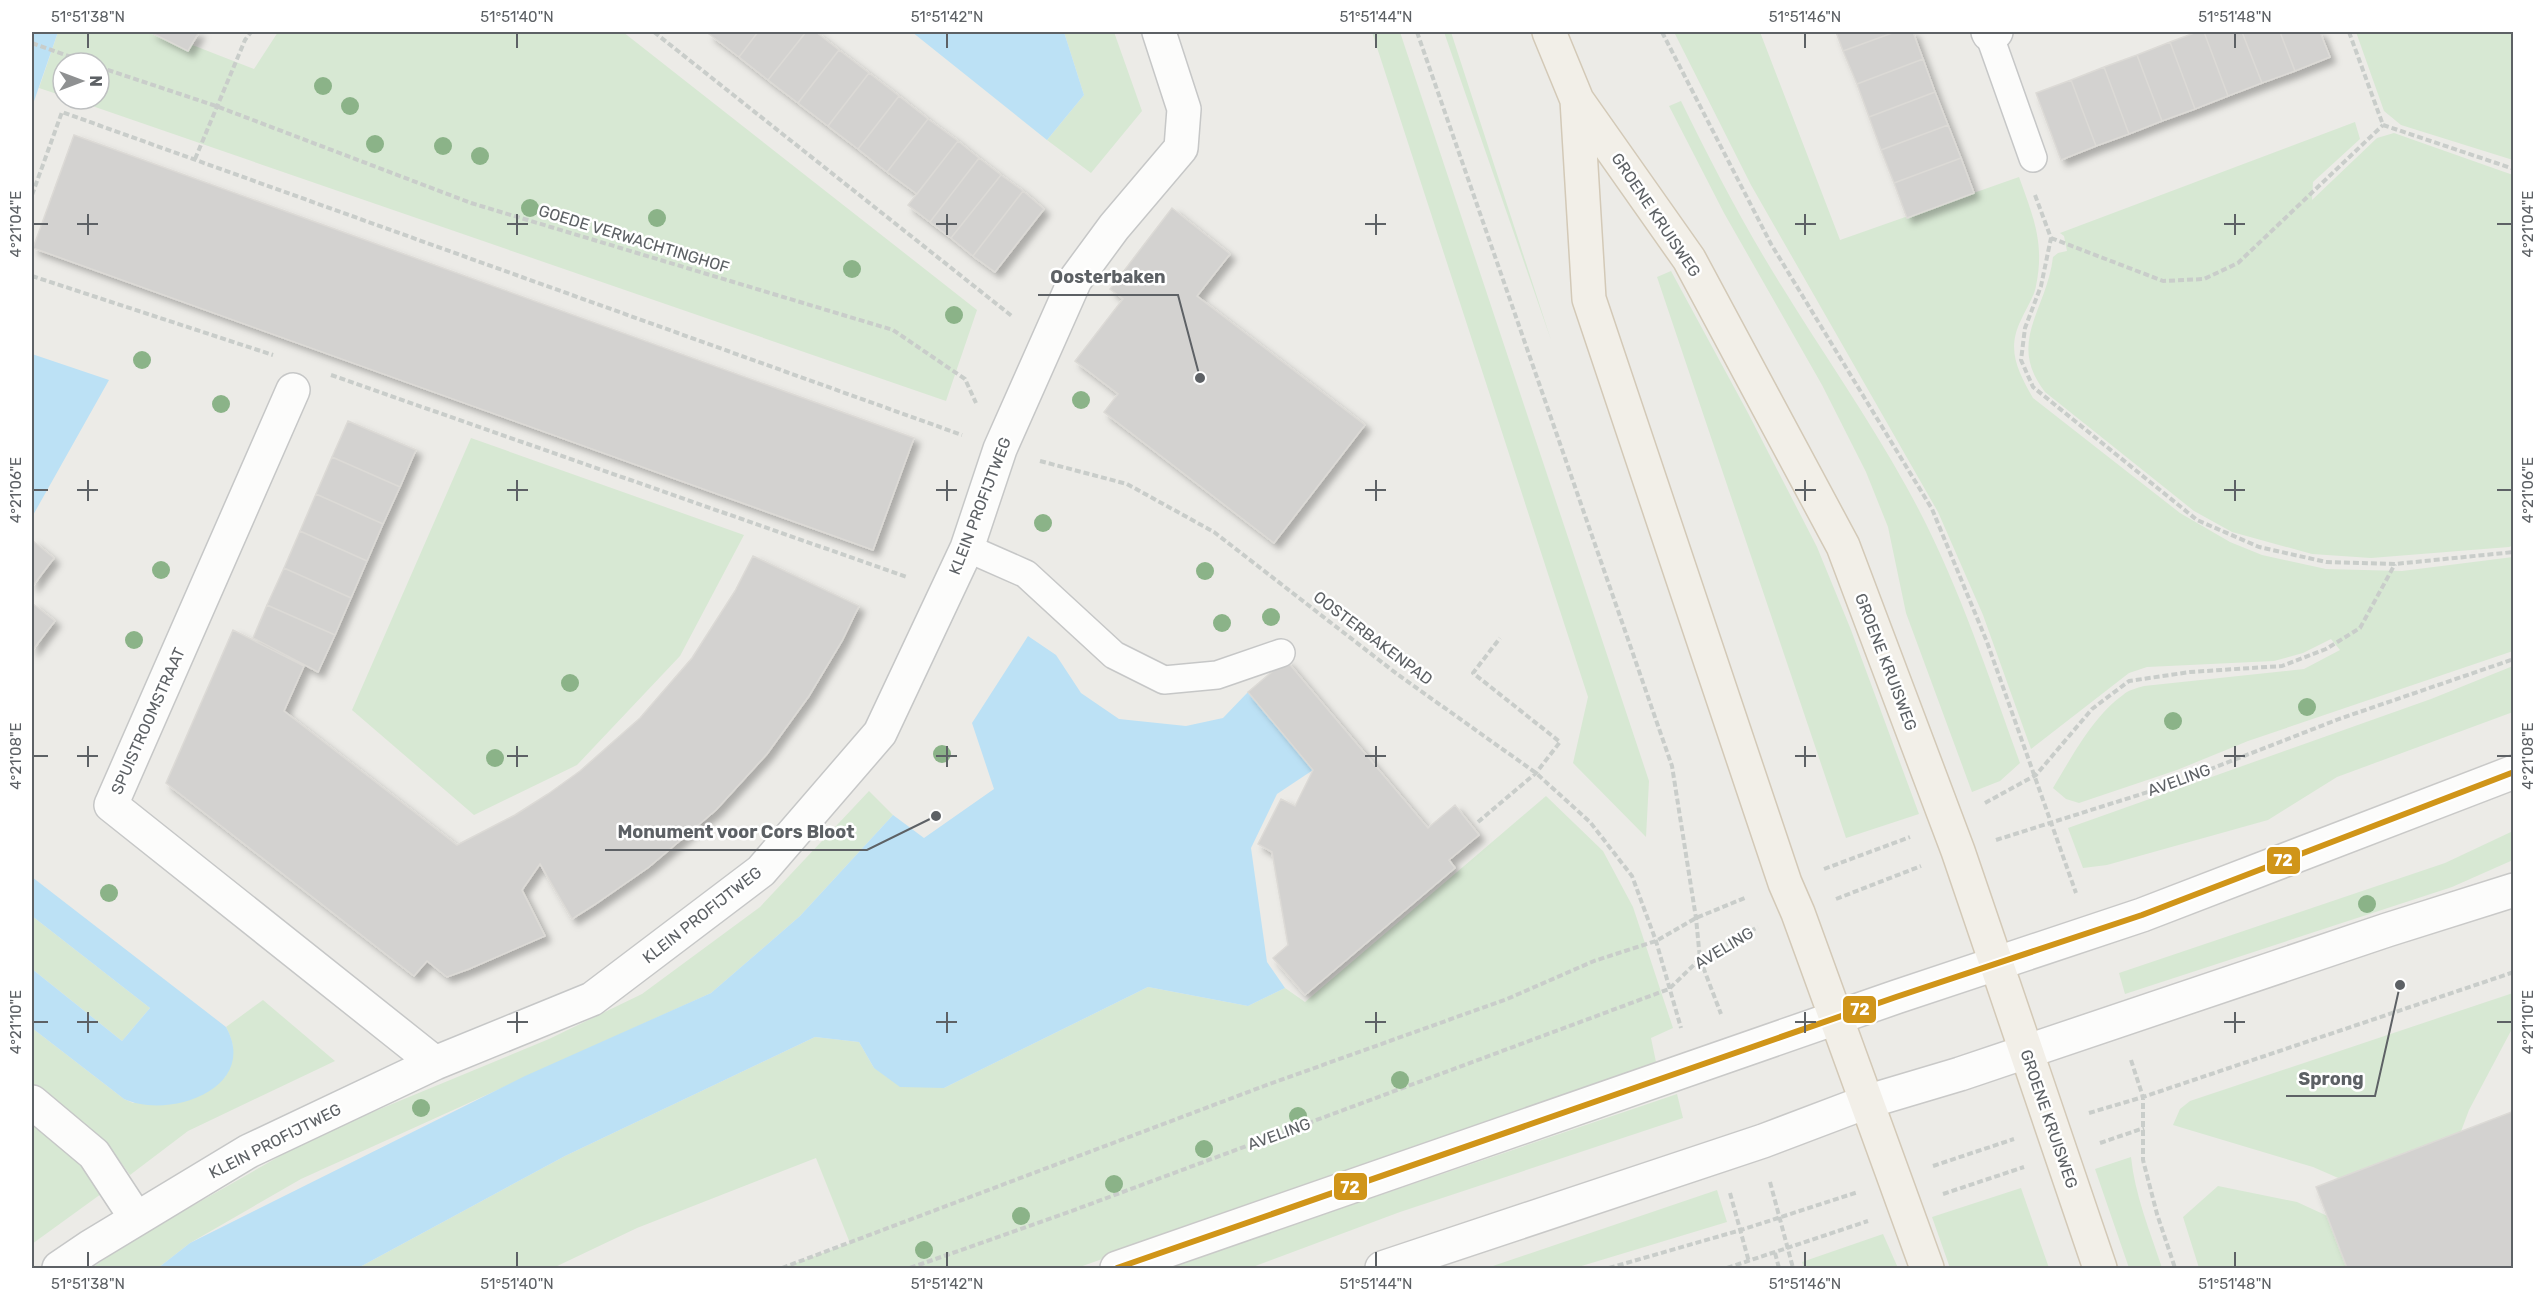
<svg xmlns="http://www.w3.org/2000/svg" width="2545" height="1300" font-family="Rubik,sans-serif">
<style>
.green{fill:#d7e8d3}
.water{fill:#bce1f5}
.building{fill:#d3d2d0;stroke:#dcdad6;stroke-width:1.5;filter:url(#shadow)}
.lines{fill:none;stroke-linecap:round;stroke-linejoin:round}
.service-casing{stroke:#c6c7c7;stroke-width:30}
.pedestrian-casing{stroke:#c6c7c7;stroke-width:36}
.minor-casing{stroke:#c6c7c7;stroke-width:36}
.secondary-casing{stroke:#c9c9c8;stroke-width:36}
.primary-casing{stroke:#d3c9b7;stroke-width:36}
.path{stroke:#c9cdca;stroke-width:4;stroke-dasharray:6 3;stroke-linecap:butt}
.service{stroke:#fcfcfb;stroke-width:27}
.pedestrian{stroke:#fcfcfb;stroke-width:33}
.minor{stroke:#fcfcfb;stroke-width:33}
.secondary{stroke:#fcfcfb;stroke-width:33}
.primary{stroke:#f2efe8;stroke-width:33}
.bus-1-casing{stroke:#fff;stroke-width:10}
.bus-1{stroke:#d09519;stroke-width:6}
.tree{fill:#8bb388}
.ticks{fill:none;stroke:#5d6165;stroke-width:2}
.labels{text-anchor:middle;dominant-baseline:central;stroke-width:5;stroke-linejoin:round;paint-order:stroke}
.street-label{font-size:16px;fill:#5d6165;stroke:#fff}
.leader{fill:none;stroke:#5d6165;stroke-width:2}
.callout-dot{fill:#5d6165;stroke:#fff;stroke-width:2}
.callout-label{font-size:18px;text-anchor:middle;font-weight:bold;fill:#5d6165;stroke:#fff;stroke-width:5;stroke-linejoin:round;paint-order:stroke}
.line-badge{stroke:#fff;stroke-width:2}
.badge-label{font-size:16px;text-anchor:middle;font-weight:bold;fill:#fff}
.neatline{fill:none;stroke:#5d6165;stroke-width:2}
.ticks-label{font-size:15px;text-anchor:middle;fill:#5d6165}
</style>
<defs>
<filter id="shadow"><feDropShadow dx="5.5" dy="5.5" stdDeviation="3" flood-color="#0004"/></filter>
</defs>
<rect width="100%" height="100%" fill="#ecebe7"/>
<path class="green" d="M 58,32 L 159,32 L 254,69 L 278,32 L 623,32 L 977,310 L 946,401 L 72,99 L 99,99 L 99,63 L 63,63 L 63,96 L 39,88 Z
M 1064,32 L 1114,32 L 1142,111 L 1091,173 L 1047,140 L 1084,95 Z
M 1372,32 L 1400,32 L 1649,781 L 1646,837 L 1573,763 L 1588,697 Z
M 1444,32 L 1451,32 L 1551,340 Z
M 1674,32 L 1760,32 L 1840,240 L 2019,177 C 2033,216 2045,243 2036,286 C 2034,297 2026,309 2021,320 C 2006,350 2018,371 2033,398 L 2180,513 L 2230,542 L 2262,555 L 2326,569 L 2402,571 L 2513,557 L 2513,651 L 2248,741 L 2177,770 L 2079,803 L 2066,799 L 2053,788 C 2071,758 2094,715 2123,695 C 2128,690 2137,688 2144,686 L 2304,669 L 2340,650 L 2331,639 L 2303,653 L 2274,661 L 2147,667 L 2129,673 L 2031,749 L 1983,615 L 1938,512 L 1751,185 Z
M 2356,32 L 2513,32 L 2513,160 L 2401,125 L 2384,111 Z
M 1681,101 C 1712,164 1744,226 1781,285 C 1822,352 1868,417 1906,486 C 1955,573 1986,669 2020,763 L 2000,781 L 1972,792 L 1906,613 L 1888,527 L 1866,472 L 1822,385 L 1724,213 L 1669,106 Z
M 2355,122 L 2360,139 L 2313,182 L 2312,200 L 2377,138 L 2394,133 L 2513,175 L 2514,545 L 2509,547 L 2371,558 L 2312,554 L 2232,532 L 2194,511 L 2045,392 C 2006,342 2047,310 2053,257 L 2058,253 L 2067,251 L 2064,236 L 2060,233 Z
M 1671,271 L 1748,413 L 1817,547 L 1851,630 L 1919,814 L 1846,838 L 1657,277 Z
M 471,438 L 744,535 L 680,656 L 577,765 L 474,815 L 352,710 Z
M 2513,666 L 2513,712 L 2337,777 L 2268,820 L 2107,865 L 2083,868 L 2068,828 L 2431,699 Z
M 869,791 L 893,815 L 800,916 L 711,993 L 301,1179 L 190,1243 L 158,1268 L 92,1268 L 122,1246 L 317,1135 L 549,1039 L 642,994 L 760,907 Z
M 1546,796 L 1603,851 L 1633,907 L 1673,1028 L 1651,1038 L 1656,1062 L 1077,1268 L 782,1268 L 850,1243 L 816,1158 L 637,1228 L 553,1268 L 358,1268 L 565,1156 L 815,1037 L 859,1042 L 874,1068 L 944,1088 L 1148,987 L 1248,1006 L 1285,988 L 1305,1002 Z
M 2513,831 L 2513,860 L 2452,887 L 2125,994 L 2119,973 L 2445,863 Z
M 32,916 L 150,1008 L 122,1041 L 32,969 Z
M 2513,993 L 2513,1027 L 2469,1110 L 2445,1174 L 2375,1194 L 2313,1167 L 2173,1125 L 2180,1109 L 2190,1101 Z
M 263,1000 L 335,1061 L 188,1131 L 130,1175 L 109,1146 L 32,1087 L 32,1028 L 124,1099 L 133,1103 L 225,1077 C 235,1059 236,1046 226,1027 Z
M 1677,1094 L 1683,1118 L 1400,1212 L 1250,1268 L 1166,1268 Z
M 32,1119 L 83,1159 L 101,1194 L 32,1244 Z
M 2131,1157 C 2135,1196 2150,1231 2162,1268 L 2129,1268 L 2095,1169 Z
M 2218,1186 L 2297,1202 L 2347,1225 L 2431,1268 L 2199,1268 L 2183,1217 Z
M 2021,1188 L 2049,1268 L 1950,1268 L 1932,1217 Z
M 1717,1190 L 1727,1222 L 1575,1268 L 1487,1268 Z
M 1883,1234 L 1898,1268 L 1804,1268 L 1802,1262 Z"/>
<path class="water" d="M 32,32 L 58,32 L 32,107 Z
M 912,32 L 1064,32 L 1084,95 L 1047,140 Z
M 32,354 L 109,380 L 32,517 Z
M 1028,636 L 1056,655 L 1081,693 L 1119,719 L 1186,726 L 1223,718 L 1248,692 L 1313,770 L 1277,794 L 1251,848 L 1267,962 L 1285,988 L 1248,1006 L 1148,987 L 944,1088 L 900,1087 L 874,1068 L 859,1042 L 815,1037 L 565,1156 L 358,1268 L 158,1268 L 190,1243 L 525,1076 L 711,993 L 800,916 L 893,815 L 924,838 L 994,789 L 972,723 Z
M 32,877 L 226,1027 C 260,1088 169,1120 124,1099 L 32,1028 L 32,969 L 122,1041 L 150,1008 L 32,916 Z"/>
<path class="building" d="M 150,32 L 199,32 L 188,51 Z
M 711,32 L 758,32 L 739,57 L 709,34 Z
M 758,32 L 806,32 L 768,80 L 739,57 Z
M 806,32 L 816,32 L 839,50 L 798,103 L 768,80 Z
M 1836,32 L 1895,32 L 1843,51 Z
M 1895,32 L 1913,32 L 1923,59 L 1857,84 L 1843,51 Z
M 2197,32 L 2204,32 L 2228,96 L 2195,109 L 2170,42 Z
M 2204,32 L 2242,32 L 2262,83 L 2228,96 Z
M 2242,32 L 2280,32 L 2295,71 L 2262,83 Z
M 2280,32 L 2320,32 L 2330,57 L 2295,71 Z
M 2170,42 L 2195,109 L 2162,121 L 2137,55 Z
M 839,50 L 869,73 L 828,126 L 798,103 Z
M 2137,55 L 2162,121 L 2129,134 L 2104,67 Z
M 1923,59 L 1935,92 L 1869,117 L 1857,84 Z
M 2104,67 L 2129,134 L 2096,146 L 2071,80 Z
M 869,73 L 899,96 L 858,149 L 828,126 Z
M 2071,80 L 2096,146 L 2061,160 L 2036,93 Z
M 1935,92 L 1948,125 L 1881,150 L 1869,117 Z
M 899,96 L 928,119 L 887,172 L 858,149 Z
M 928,119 L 958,141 L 917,194 L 887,172 Z
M 1948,125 L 1961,158 L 1894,183 L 1881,150 Z
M 74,135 L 914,438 L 873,550 L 33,248 Z
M 958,141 L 979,158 L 930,222 L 908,205 Z
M 979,158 L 1001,175 L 951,238 L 930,222 Z
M 1961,158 L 1974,193 L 1907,218 L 1894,183 Z
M 1001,175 L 1023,191 L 973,256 L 951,238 Z
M 1023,191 L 1044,209 L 995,272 L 973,256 Z
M 1172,208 L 1230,254 L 1197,296 L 1365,425 L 1274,543 L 1104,412 L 1118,394 L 1075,361 L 1123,299 L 1110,289 Z
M 348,421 L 416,450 L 400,487 L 332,457 Z
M 332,457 L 400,487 L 383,524 L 316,494 Z
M 316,494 L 383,524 L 367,561 L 300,531 Z
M 300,531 L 367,561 L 351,598 L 284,568 Z
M 32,540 L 54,558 L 32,587 Z
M 753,556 L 859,606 L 842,641 L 809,696 L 767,754 L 716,810 L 649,867 L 594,905 L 572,919 L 540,864 L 522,890 L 545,936 L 469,969 L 447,977 L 427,961 L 414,976 L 166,783 L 233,630 L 304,666 L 284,711 L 457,845 L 515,815 L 548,794 L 580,771 L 640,718 L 692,658 L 735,591 Z
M 284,568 L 351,598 L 335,635 L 267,605 Z
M 32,603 L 55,621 L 32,651 Z
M 267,605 L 335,635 L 318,672 L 253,638 Z
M 1286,660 L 1428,828 L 1455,805 L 1479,835 L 1449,860 L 1455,868 L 1305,995 L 1273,958 L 1288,945 L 1272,852 L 1258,844 L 1281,799 L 1295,806 L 1313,770 L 1248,692 Z
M 2514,1111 L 2514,1268 L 2347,1268 L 2316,1187 Z"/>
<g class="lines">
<g class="service-casing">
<path id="service" d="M 1989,34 L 2033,158
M 967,548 L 1026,574 L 1114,655 L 1164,680 L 1217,675 L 1281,653"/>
</g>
<g class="pedestrian-casing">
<path id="pedestrian" d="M 32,1102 L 94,1154 L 136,1218"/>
</g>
<g class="minor-casing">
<path id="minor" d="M 1988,32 L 1989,34 L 1996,32
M 293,390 L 111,805 L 435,1063
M 59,1268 L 90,1247 L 249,1151 L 435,1063 L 592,999 L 761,871 L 880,733 L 967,548 L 1000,449 L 1075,280 L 1114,227 L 1181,148 L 1184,109 L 1159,32"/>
</g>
<g class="secondary-casing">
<path id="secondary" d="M 1117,1268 L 1896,997 L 2142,915 L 2514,772
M 1382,1268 L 1763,1141 L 1866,1102 L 1960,1074 L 2387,930 L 2514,890"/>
</g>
<g class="primary-casing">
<path id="primary" d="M 1549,32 L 1577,100 L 1689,259 L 1843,546 L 1958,851 L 2100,1268
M 1577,100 L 1589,299 L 1785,883 L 1798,913 L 1927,1268"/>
</g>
<path class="path" d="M 654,32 L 1013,317
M 1417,32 L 1672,766 L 1696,918 L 1700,959 L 1721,1014
M 1662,32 L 1771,244 L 1932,509 L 1987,642 L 2076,893
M 2349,32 L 2383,125 L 2514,169
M 32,43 L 88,63
M 99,67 L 216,106 L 471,203 L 893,330 L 965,379 L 976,403
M 195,159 L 245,40 L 251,32
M 32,195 L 62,112 L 962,435
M 2035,195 L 2051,238 L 2041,286 L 2025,328 L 2021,360 L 2033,387 L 2197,520 L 2259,547 L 2326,562 L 2395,564 L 2514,552
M 2051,238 L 2163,281 L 2204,279 L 2238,263 L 2383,125
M 32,276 L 273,355
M 331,375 L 907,577
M 1040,461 L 1127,484 L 1214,532 L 1397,674 L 1536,773 L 1590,822 L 1632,876 L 1656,941 L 1681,1028
M 1985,803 L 2036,775 L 2092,709 L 2129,681 L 2190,672 L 2282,666 L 2326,649 L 2360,628 L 2395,564
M 1478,822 L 1536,773 L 1560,742 L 1473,673 L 1500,638
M 1996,840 L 2167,786 L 2339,719 L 2514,659
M 1824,869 L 1910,837
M 1836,899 L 1921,866
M 2131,1060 L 2143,1097 L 2143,1160 L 2157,1214 L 2175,1268
M 2089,1113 L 2143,1097 L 2514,972
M 2100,1143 L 2144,1128
M 1933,1166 L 2014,1139
M 1770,1182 L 1793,1268
M 1730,1193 L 1749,1262
M 1943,1194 L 2024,1167
M 1775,1253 L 1779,1268
M 782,1268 L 1264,1086 L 1507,999 L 1594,961 L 1656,941 L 1696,918 L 1747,897
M 910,1268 L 1077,1209 L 1669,989 L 1700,959 L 1758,927
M 1609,1268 L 1741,1230 L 1858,1192
M 1727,1268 L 1868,1221"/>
<use href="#service" class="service"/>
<use href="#pedestrian" class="pedestrian"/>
<use href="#minor" class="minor"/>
<use href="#secondary" class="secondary"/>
<use href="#primary" class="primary"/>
<g class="bus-1-casing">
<path id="bus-1" d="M 1117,1268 L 1896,997 L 2142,915 L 2514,772"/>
</g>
<use href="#bus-1" class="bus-1"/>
</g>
<g class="tree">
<circle cx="323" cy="86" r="9"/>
<circle cx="350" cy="106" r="9"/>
<circle cx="375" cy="144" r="9"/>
<circle cx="443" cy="146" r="9"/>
<circle cx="480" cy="156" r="9"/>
<circle cx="530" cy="208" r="9"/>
<circle cx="657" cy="218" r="9"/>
<circle cx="852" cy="269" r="9"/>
<circle cx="954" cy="315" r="9"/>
<circle cx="142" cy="360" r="9"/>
<circle cx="1081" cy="400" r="9"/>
<circle cx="221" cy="404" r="9"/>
<circle cx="1043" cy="523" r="9"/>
<circle cx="161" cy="570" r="9"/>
<circle cx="1205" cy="571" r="9"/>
<circle cx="1271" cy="617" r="9"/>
<circle cx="1222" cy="623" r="9"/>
<circle cx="134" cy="640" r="9"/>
<circle cx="570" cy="683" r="9"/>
<circle cx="2307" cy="707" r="9"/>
<circle cx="2173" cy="721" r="9"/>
<circle cx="942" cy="754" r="9"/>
<circle cx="495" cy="758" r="9"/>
<circle cx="109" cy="893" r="9"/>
<circle cx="2367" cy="904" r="9"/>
<circle cx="1400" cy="1080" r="9"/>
<circle cx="421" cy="1108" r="9"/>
<circle cx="1298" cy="1116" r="9"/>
<circle cx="1204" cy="1149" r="9"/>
<circle cx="1114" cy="1184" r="9"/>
<circle cx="1021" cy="1216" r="9"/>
<circle cx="924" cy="1250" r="9"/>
</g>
<path class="ticks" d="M 88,33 L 88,48M 517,33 L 517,48M 947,33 L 947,48M 1376,33 L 1376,48M 1805,33 L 1805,48M 2235,33 L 2235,48M 88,214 L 88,235M 517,214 L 517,235M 947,214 L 947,235M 1376,214 L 1376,235M 1805,214 L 1805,235M 2235,214 L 2235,235M 33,224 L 48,224M 77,224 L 98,224M 507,224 L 528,224M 936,224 L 957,224M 1365,224 L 1386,224M 1795,224 L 1816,224M 2224,224 L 2245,224M 2497,224 L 2512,224M 88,480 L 88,501M 517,480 L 517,501M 947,480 L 947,501M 1376,480 L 1376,501M 1805,480 L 1805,501M 2235,480 L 2235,501M 33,490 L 48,490M 77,490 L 98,490M 507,490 L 528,490M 936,490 L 957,490M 1365,490 L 1386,490M 1795,490 L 1816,490M 2224,490 L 2245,490M 2497,490 L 2512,490M 88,746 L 88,767M 517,746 L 517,767M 947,746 L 947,767M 1376,746 L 1376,767M 1805,746 L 1805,767M 2235,746 L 2235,767M 33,756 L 48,756M 77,756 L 98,756M 507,756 L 528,756M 936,756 L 957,756M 1365,756 L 1386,756M 1795,756 L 1816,756M 2224,756 L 2245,756M 2497,756 L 2512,756M 88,1012 L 88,1033M 517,1012 L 517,1033M 947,1012 L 947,1033M 1376,1012 L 1376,1033M 1805,1012 L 1805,1033M 2235,1012 L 2235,1033M 33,1022 L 48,1022M 77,1022 L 98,1022M 507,1022 L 528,1022M 936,1022 L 957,1022M 1365,1022 L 1386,1022M 1795,1022 L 1816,1022M 2224,1022 L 2245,1022M 2497,1022 L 2512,1022M 88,1252 L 88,1267M 517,1252 L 517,1267M 947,1252 L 947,1267M 1376,1252 L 1376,1267M 1805,1252 L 1805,1267M 2235,1252 L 2235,1267"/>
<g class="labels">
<g class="street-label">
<text transform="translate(1656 215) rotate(56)">GROENE KRUISWEG</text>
<text transform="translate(634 239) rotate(17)">GOEDE VERWACHTINGHOF</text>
<text transform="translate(980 506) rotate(-69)">KLEIN PROFIJTWEG</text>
<text transform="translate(1373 638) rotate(37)">OOSTERBAKENPAD</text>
<text transform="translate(1886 662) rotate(69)">GROENE KRUISWEG</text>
<text transform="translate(148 721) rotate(-66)">SPUISTROOMSTRAAT</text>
<text transform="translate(2179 780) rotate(-20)">AVELING</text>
<text transform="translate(702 915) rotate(-38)">KLEIN PROFIJTWEG</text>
<text transform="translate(1724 948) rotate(-31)">AVELING</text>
<text transform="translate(2049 1119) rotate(71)">GROENE KRUISWEG</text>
<text transform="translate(1279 1134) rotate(-20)">AVELING</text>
<text transform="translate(275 1141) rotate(-27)">KLEIN PROFIJTWEG</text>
</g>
</g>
<path class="leader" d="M1200 378L1178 295H1038M936 816L867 850H605M2400 985L2375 1096H2286"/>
<g class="callout-dot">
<circle cx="1200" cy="378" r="6"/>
<circle cx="936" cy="816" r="6"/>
<circle cx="2400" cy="985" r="6"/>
</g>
<g class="callout-label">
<text x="1108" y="283">Oosterbaken</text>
<text x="736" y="838">Monument voor Cors Bloot</text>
<text x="2331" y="1085">Sprong</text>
</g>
<g class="line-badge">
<rect x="2266" y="846" width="35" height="29" rx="6" fill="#d09519"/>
<rect x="1842" y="995" width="35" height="29" rx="6" fill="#d09519"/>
<rect x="1333" y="1172" width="35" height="29" rx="6" fill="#d09519"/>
</g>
<g class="badge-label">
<text x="2283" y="866">72</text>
<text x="1860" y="1015">72</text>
<text x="1350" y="1193">72</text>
</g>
<rect width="2545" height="1300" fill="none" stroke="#ffffff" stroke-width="66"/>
<g transform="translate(81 81) rotate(90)"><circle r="28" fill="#ffffff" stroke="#bec0c1" stroke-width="1.5"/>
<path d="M0-4.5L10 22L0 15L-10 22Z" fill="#8f9192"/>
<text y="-9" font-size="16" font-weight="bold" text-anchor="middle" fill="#5d6165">N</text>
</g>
<rect x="33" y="33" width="2479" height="1234" class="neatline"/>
<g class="ticks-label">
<text x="88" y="22">51°51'38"N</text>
<text x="517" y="22">51°51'40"N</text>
<text x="947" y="22">51°51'42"N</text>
<text x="1376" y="22">51°51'44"N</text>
<text x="1805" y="22">51°51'46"N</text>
<text x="2235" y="22">51°51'48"N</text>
<text transform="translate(2528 224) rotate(-90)" y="5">4°21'04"E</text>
<text transform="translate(16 224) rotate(-90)" y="5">4°21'04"E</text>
<text transform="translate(2528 490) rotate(-90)" y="5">4°21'06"E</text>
<text transform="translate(16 490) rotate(-90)" y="5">4°21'06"E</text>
<text transform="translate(2528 756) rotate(-90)" y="5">4°21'08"E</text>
<text transform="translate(16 756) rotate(-90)" y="5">4°21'08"E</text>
<text transform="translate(2528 1022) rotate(-90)" y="5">4°21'10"E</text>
<text transform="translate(16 1022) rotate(-90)" y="5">4°21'10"E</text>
<text x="88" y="1289">51°51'38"N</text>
<text x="517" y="1289">51°51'40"N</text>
<text x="947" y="1289">51°51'42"N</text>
<text x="1376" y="1289">51°51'44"N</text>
<text x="1805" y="1289">51°51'46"N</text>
<text x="2235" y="1289">51°51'48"N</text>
</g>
</svg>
